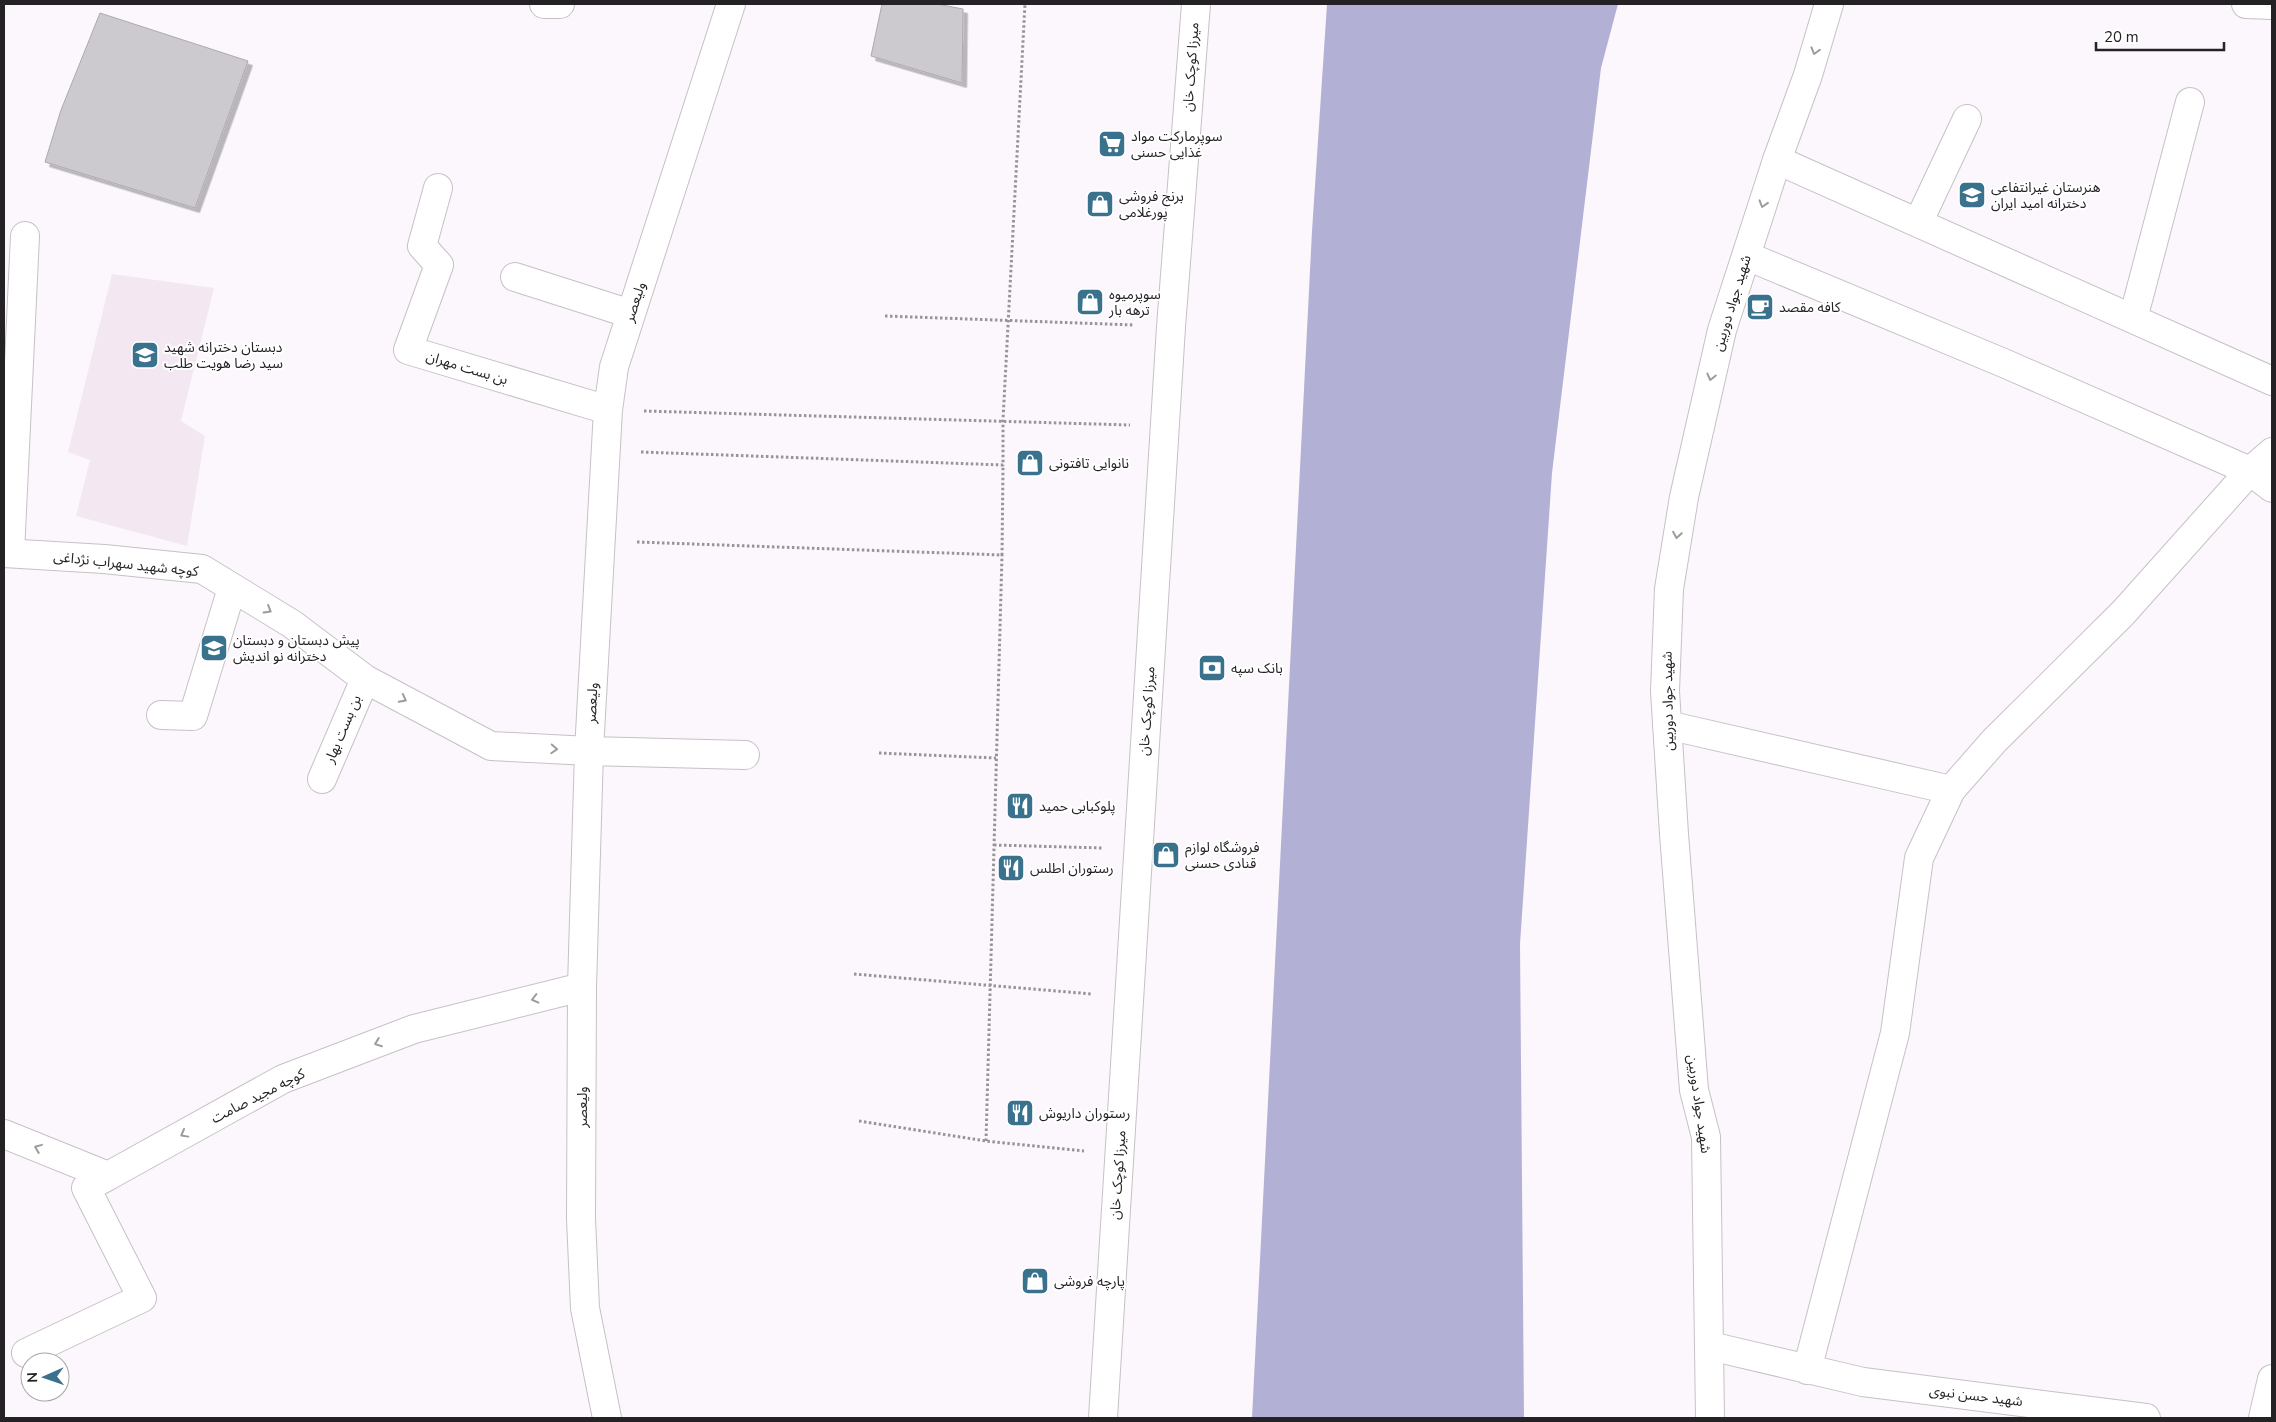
<svg xmlns="http://www.w3.org/2000/svg" width="2276" height="1422" font-family="'Nunito Sans','Noto Sans Arabic',sans-serif">
<style>
.built{fill:#f3e8f2}
.water{fill:#b3b0d5}
.building{fill:#ccc9cf;stroke:#aca9ae;filter:url(#shadow)}
.lines{fill:none;stroke-linecap:round;stroke-linejoin:round}
.minor-casing{stroke:#c6c1c5;stroke-width:30}
.tertiary-casing{stroke:#c6c1c5;stroke-width:30}
.secondary-casing{stroke:#c6c1c5;stroke-width:30}
.path{stroke:#979497;stroke-width:3;stroke-dasharray:2.5 2.5;stroke-linecap:butt}
.minor{stroke:#fff;stroke-width:28}
.tertiary{stroke:#fff;stroke-width:28}
.secondary{stroke:#fff;stroke-width:28}
.oneway{stroke:#9c9c9c}
.labels{text-anchor:middle;dominant-baseline:central;stroke-width:4;stroke-linejoin:round;paint-order:stroke}
.street-label{font-size:14px;fill:#242224;stroke:#fff}
.poi-label{font-size:14px;fill:#242224;stroke:#fff;text-anchor:start}
</style>
<defs>
<filter id="shadow"><feDropShadow dx="4.5" dy="4.5" stdDeviation="0" flood-color="#0004"/></filter>
</defs>
<rect width="100%" height="100%" fill="#fcf7fc"/>
<path class="built" d="M 112,274 L 214,288 L 181,421 L 205,436 L 187,546 L 76,516 L 90,460 L 68,452 Z"/>
<path class="water" d="M 1327,4 L 1618,4 L 1601,68 L 1552,473 L 1520,944 L 1524,1418 L 1252,1418 L 1312,231 Z"/>
<path class="building" d="M 882,4 L 937,4 L 963,9 L 962,83 L 871,56 Z
M 100,13 L 248,61 L 195,208 L 45,162 L 61,110 Z"/>
<g class="lines">
<g class="minor-casing">
<path id="minor" d="M 544,4 L 560,4
M 2246,4 L 2272,5
M 1777,160 L 2272,381
M 438,188 L 422,246 L 439,265 L 408,350 L 608,410
M 1918,223 L 1967,119
M 1747,256 L 2006,364 L 2250,471 L 2272,488
M 515,277 L 631,314
M 2133,319 L 2190,102
M 4,553 L 104,559 L 202,569 L 292,624 L 365,679 L 491,746 L 589,751 L 745,755
M 10,553 L 25,236
M 161,715 L 193,716 L 232,588
M 1667,725 L 1951,790
M 322,779 L 365,679
M 4,1134 L 108,1176 L 283,1079 L 414,1029 L 582,987
M 26,1353 L 142,1298 L 86,1188 L 108,1176
M 607,1418 L 585,1308 L 581,1219 L 582,987 L 589,751 L 608,410 L 614,367 L 731,4
M 2263,1418 L 2272,1379"/>
</g>
<g class="tertiary-casing">
<path id="tertiary" d="M 1710,1346 L 1863,1382 L 2146,1418
M 1807,1370 L 1895,1033 L 1919,858 L 1951,790 L 1994,741 L 2123,613 L 2250,471 L 2272,452"/>
</g>
<g class="secondary-casing">
<path id="secondary" d="M 1103,1418 L 1171,327 L 1196,4
M 1710,1418 L 1706,1137 L 1694,1090 L 1674,834 L 1665,691 L 1669,589 L 1684,497 L 1722,330 L 1777,160 L 1808,75 L 1829,4"/>
</g>
<path class="path" d="M 885,316 L 1134,325
M 644,411 L 1130,425
M 641,452 L 1003,465 L 1003,420 L 1025,4
M 637,542 L 1002,555 L 1003,465
M 879,753 L 996,758
M 994,845 L 1103,848
M 854,974 L 1092,994
M 859,1121 L 986,1141 L 1084,1151
M 986,1141 L 1002,555"/>
<use href="#minor" class="minor"/>
<use href="#tertiary" class="tertiary"/>
<use href="#secondary" class="secondary"/>
</g>
<defs><path id="oneway-chevron" d="M-2-3.5L2.5 0L-2 3.5" fill="none" stroke-width="1.6" stroke-linecap="round" stroke-linejoin="round" transform="scale(1.25)"/></defs>
<g class="oneway">
<use href="#oneway-chevron" transform="translate(1815 51) rotate(106)"/>
<use href="#oneway-chevron" transform="translate(1763 204) rotate(107)"/>
<use href="#oneway-chevron" transform="translate(1711 377) rotate(103)"/>
<use href="#oneway-chevron" transform="translate(1677 535) rotate(99)"/>
<use href="#oneway-chevron" transform="translate(268 610) rotate(31)"/>
<use href="#oneway-chevron" transform="translate(403 699) rotate(28)"/>
<use href="#oneway-chevron" transform="translate(554 749) rotate(3)"/>
<use href="#oneway-chevron" transform="translate(535 999) rotate(166)"/>
<use href="#oneway-chevron" transform="translate(378 1043) rotate(159)"/>
<use href="#oneway-chevron" transform="translate(184 1134) rotate(151)"/>
<use href="#oneway-chevron" transform="translate(38 1148) rotate(-158)"/>
</g>
<defs>
<g id="supermarket-square" transform="scale(1.4375)"><rect x="-9" y="-9" width="18" height="18" rx="4" fill="#3a728d" stroke="#fff"/><path d="M-6-5.5h2.5l.6 2H6L4.5 2H-2.5L-4.4-4H-6ZM-1.5 3.2a1.3 1.3 0 1 0 .1 0ZM3 3.2a1.3 1.3 0 1 0 .1 0Z" fill="#fff"/></g>
<g id="school-square" transform="scale(1.4375)"><rect x="-9" y="-9" width="18" height="18" rx="4" fill="#3a728d" stroke="#fff"/><path d="M0-5L7-2L0 1L-7-2ZM-4 1L0 2.5L4 1V4Q0 6-4 4Z" fill="#fff"/></g>
<g id="shop-square" transform="scale(1.4375)"><rect x="-9" y="-9" width="18" height="18" rx="4" fill="#3a728d" stroke="#fff"/><path d="M-5-2.5h2.3a2.7 3.5 0 0 1 5.4 0H5L5.5 6h-11ZM-1.5-2.5h3a1.5 2.3 0 0 0-3 0Z" fill="#fff"/></g>
<g id="cafe-square" transform="scale(1.4375)"><rect x="-9" y="-9" width="18" height="18" rx="4" fill="#3a728d" stroke="#fff"/><path d="M-5.5-4.5H6V0H3Q3 3.5 0 3.5H-2.5Q-5.5 3.5-5.5 0ZM3-3.2v2h1.7v-2ZM-6 4.5H4V6H-6Z" fill="#fff"/></g>
<g id="bank-square" transform="scale(1.4375)"><rect x="-9" y="-9" width="18" height="18" rx="4" fill="#3a728d" stroke="#fff"/><path d="M-6-4H6V4H-6ZM0-2.3a2.3 2.3 0 1 0 0 4.6a2.3 2.3 0 1 0 0-4.6Z" fill="#fff"/></g>
<g id="restaurant-square" transform="scale(1.4375)"><rect x="-9" y="-9" width="18" height="18" rx="4" fill="#3a728d" stroke="#fff"/><path d="M-5-6h1v4h1v-4h1v4h1v-4h1v5L-1.5 .5V6h-2V.5L-5-1ZM5-6V6H3V1.5H1.5Q1.5-4 5-6Z" fill="#fff"/></g>
</defs>
<g fill-rule="evenodd">
<use href="#supermarket-square" x="1112" y="144"/>
<use href="#school-square" x="1972" y="195"/>
<use href="#shop-square" x="1100" y="204"/>
<use href="#shop-square" x="1090" y="302"/>
<use href="#cafe-square" x="1760" y="307"/>
<use href="#school-square" x="145" y="355"/>
<use href="#shop-square" x="1030" y="463"/>
<use href="#school-square" x="214" y="648"/>
<use href="#bank-square" x="1212" y="668"/>
<use href="#restaurant-square" x="1020" y="806"/>
<use href="#shop-square" x="1166" y="855"/>
<use href="#restaurant-square" x="1011" y="868"/>
<use href="#restaurant-square" x="1020" y="1113"/>
<use href="#shop-square" x="1035" y="1281"/>
</g>
<g class="labels">
<g class="street-label">
<text transform="translate(1191 67) rotate(-86)">میرزا کوچک خان</text>
<text transform="translate(635 302) rotate(-72)">ولیعصر</text>
<text transform="translate(1732 303) rotate(-73)">شهید جواد دوربین</text>
<text transform="translate(467 368) rotate(17)">بن بست مهران</text>
<text transform="translate(126 564) rotate(6)">کوچه شهید سهراب نژداغی</text>
<text transform="translate(1668 701) rotate(-91)">شهید جواد دوربین</text>
<text transform="translate(592 703) rotate(-87)">ولیعصر</text>
<text transform="translate(1147 711) rotate(-86)">میرزا کوچک خان</text>
<text transform="translate(343 729) rotate(-67)">بن بست بهار</text>
<text transform="translate(258 1096) rotate(-27)">کوچه مجید صامت</text>
<text transform="translate(1699 1104) rotate(82)">شهید جواد دوربین</text>
<text transform="translate(582 1107) rotate(-90)">ولیعصر</text>
<text transform="translate(1118 1175) rotate(-86)">میرزا کوچک خان</text>
<text transform="translate(1976 1396) rotate(7)">شهید حسن نبوی</text>
</g>
<g class="poi-label">
<text x="1131" y="136">سوپرمارکت مواد<tspan x="1131" dy="16">غذایی حسنی</tspan></text>
<text x="1991" y="187">هنرستان غیرانتفاعی<tspan x="1991" dy="16">دخترانه امید ایران</tspan></text>
<text x="1119" y="196">برنج فروشی<tspan x="1119" dy="16">پورغلامی</tspan></text>
<text x="1109" y="294">سوپرمیوه<tspan x="1109" dy="16">ترهه بار</tspan></text>
<text x="1779" y="307">کافه مقصد</text>
<text x="164" y="347">دبستان دخترانه شهید<tspan x="164" dy="16">سید رضا هویت طلب</tspan></text>
<text x="1049" y="463">نانوایی تافتونی</text>
<text x="233" y="640">پیش دبستان و دبستان<tspan x="233" dy="16">دخترانه نو اندیش</tspan></text>
<text x="1231" y="668">بانک سپه</text>
<text x="1039" y="806">پلوکبابی حمید</text>
<text x="1185" y="847">فروشگاه لوازم<tspan x="1185" dy="16">قنادی حسنی</tspan></text>
<text x="1030" y="868">رستوران اطلس</text>
<text x="1039" y="1113">رستوران داریوش</text>
<text x="1054" y="1281">پارچه فروشی</text>
</g>
</g>
<rect width="2276" height="1422" fill="none" stroke="#242224" stroke-width="10"/>
<g transform="translate(45 1377) rotate(268)"><circle r="24" fill="#ffffff" stroke="#a7a7a7"/>
<path d="M0-4L9 19L0 12L-9 19Z" fill="#3a728d"/>
<text y="-8" font-size="14" font-weight="bold" text-anchor="middle" fill="#242224">N</text>
</g>
<path d="M2096 42v8h128v-8" fill="none" stroke="#242224" stroke-width="2.5"/>
<text x="2104" y="42" font-size="15" fill="#242224" stroke="#ffffff" stroke-width="4" paint-order="stroke">20 m</text>
</svg>
